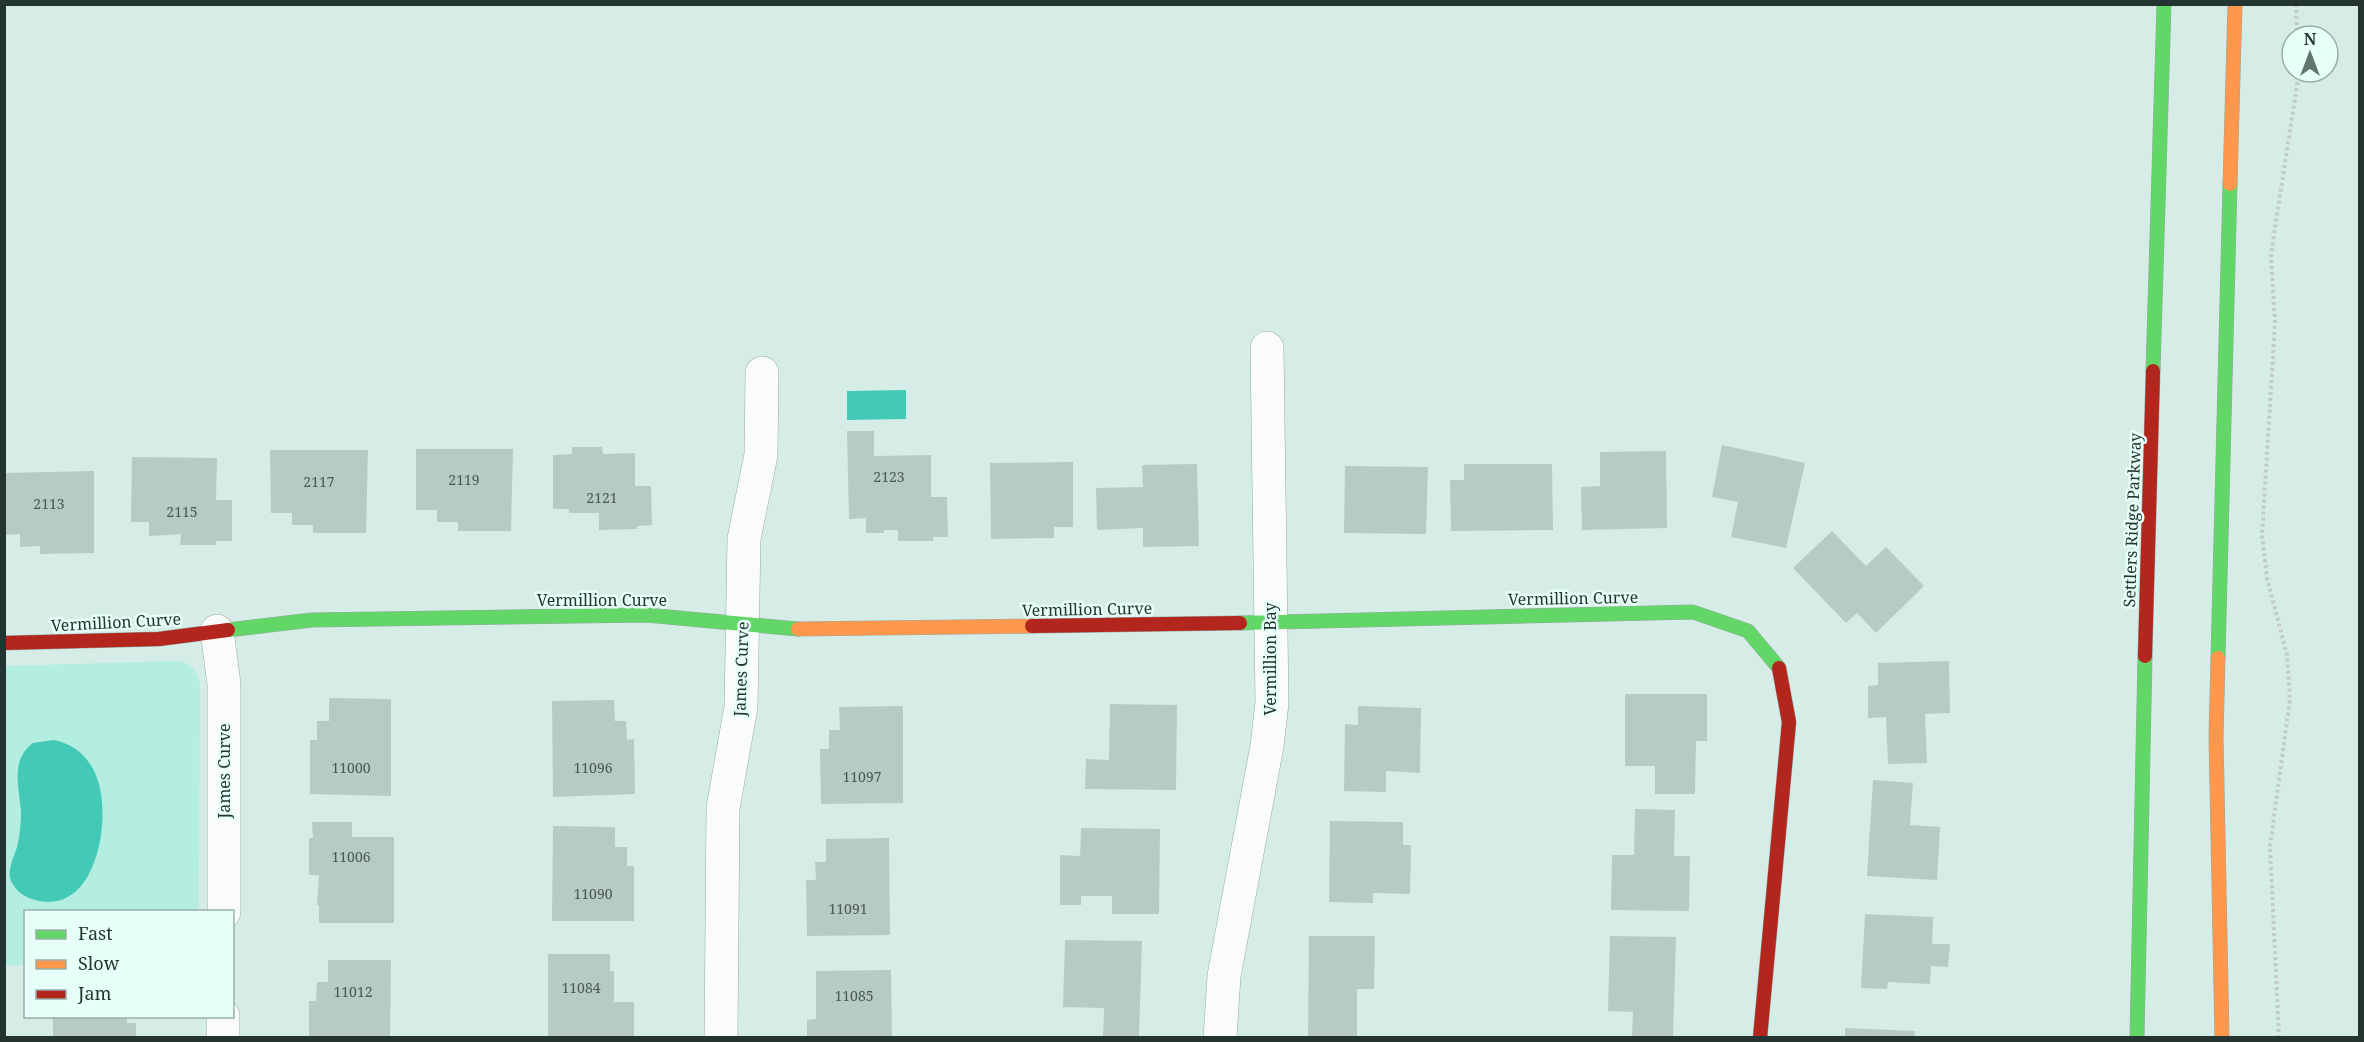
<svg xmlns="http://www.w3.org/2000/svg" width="2364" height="1042" font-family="'Noto Serif',serif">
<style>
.green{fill:#b3eee1}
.water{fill:#42cab7}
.building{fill:#b8cac5}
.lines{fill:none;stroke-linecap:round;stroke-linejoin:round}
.street-casing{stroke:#97a9a4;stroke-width:34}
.fast-casing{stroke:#97a9a4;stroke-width:15}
.slow-casing{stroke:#97a9a4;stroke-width:15}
.jam-casing{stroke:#97a9a4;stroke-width:15}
.path{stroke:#c2cbc9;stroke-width:4;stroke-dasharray:3 3;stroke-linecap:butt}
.street{stroke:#f9fcfb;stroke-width:33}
.fast{stroke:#63d668;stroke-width:14}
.slow{stroke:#ff974d;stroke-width:14}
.jam{stroke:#b3261e;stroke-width:14}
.labels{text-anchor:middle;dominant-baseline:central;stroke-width:5;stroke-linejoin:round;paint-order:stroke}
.number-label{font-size:14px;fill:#495a55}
.street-label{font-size:16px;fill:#243430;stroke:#e7fff9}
</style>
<rect width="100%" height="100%" fill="#d6ede7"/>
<path class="green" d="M 173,661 C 189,661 197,668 200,684 L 199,911 L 26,912 L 25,965 L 5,965 L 5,666 Z"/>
<path class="water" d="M 906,390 L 906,419 L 847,420 L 847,391 Z
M 54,740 C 82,746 97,767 101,794 C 108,836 91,918 32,899 C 22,896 13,888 10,878 C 8,868 14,857 17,847 C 20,835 21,823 21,811 C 19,787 10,760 33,743 Z"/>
<path class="building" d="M 847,431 L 874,431 L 874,456 L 931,455 L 931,497 L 947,497 L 948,537 L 933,537 L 933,541 L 898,541 L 898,530 L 884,530 L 884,533 L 866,533 L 866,518 L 849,519 Z
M 1722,445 L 1805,463 L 1786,548 L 1731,537 L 1738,502 L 1712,497 Z
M 572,447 L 602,447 L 603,454 L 635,453 L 635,486 L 651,486 L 652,525 L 637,526 L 637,529 L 599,530 L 599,513 L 569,513 L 569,509 L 553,509 L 553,455 L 572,454 Z
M 416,449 L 513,449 L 511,531 L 458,531 L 458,522 L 437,522 L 437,510 L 416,510 Z
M 270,450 L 368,450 L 366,533 L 313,533 L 313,525 L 292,525 L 292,513 L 271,513 Z
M 1666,451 L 1667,528 L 1582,530 L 1581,487 L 1600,486 L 1600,452 Z
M 132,457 L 217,458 L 216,500 L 232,500 L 232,541 L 216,541 L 216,545 L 180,545 L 181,534 L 149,536 L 149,522 L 131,522 Z
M 1073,462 L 1073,527 L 1054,527 L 1054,538 L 991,539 L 990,463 Z
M 1197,464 L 1199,546 L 1143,547 L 1143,528 L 1097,530 L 1096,488 L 1143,487 L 1142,465 Z
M 1464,464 L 1552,464 L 1553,530 L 1451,531 L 1450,480 L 1464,480 Z
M 1345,466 L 1428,467 L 1426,534 L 1344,533 Z
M 94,471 L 94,553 L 40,554 L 40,546 L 20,547 L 20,534 L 4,535 L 4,473 Z
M 1832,531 L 1866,566 L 1886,547 L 1924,586 L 1876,633 L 1857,613 L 1846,623 L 1793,568 Z
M 1949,661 L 1950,713 L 1925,714 L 1927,763 L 1888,764 L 1886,717 L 1868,718 L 1868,686 L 1878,685 L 1878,663 Z
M 1625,694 L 1707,694 L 1707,741 L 1696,741 L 1695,794 L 1655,794 L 1655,766 L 1625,766 Z
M 329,698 L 391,699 L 391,796 L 310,794 L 310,740 L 317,740 L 317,721 L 329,721 Z
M 614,700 L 615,721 L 626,721 L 627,740 L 634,739 L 635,794 L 553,797 L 552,701 Z
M 1110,704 L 1177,705 L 1176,790 L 1085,789 L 1086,759 L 1109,760 Z
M 903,706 L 903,803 L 821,804 L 820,749 L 829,749 L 829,730 L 840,730 L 839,707 Z
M 1358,706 L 1421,708 L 1420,773 L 1386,771 L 1386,792 L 1344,791 L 1345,724 L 1358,725 Z
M 1873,780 L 1913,783 L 1910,825 L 1940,827 L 1937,880 L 1867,876 Z
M 1635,809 L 1675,810 L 1674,856 L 1690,856 L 1689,911 L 1611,910 L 1612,855 L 1634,855 Z
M 1330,821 L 1403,822 L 1403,845 L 1411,845 L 1410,894 L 1373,893 L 1373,903 L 1329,902 Z
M 312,822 L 352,822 L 352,837 L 394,837 L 394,923 L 319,923 L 319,905 L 317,905 L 319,875 L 309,875 L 309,838 L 313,838 Z
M 553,826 L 615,827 L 615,847 L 627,847 L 627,866 L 634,866 L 634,921 L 552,921 Z
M 1081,828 L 1160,829 L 1159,914 L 1112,914 L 1112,896 L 1081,896 L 1081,905 L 1060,905 L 1060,855 L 1080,856 Z
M 889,838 L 890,935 L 807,936 L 806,880 L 816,880 L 815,862 L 826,862 L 826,839 Z
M 1865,914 L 1933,917 L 1932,944 L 1950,944 L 1948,967 L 1931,966 L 1930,984 L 1888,982 L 1887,989 L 1861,988 Z
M 1309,936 L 1375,936 L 1374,989 L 1357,989 L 1357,1037 L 1308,1037 Z
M 1610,936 L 1676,937 L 1673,1038 L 1632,1038 L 1633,1012 L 1608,1011 Z
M 1065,940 L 1142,941 L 1139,1038 L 1103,1038 L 1104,1008 L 1063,1007 Z
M 548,954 L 610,954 L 610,971 L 614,971 L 614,1002 L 634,1002 L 634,1038 L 548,1038 Z
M 328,960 L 391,960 L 390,1038 L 309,1038 L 309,1001 L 316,1001 L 317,982 L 328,982 Z
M 891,970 L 892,1038 L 807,1038 L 807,1020 L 816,1019 L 816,971 Z
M 53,1016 L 127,1016 L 127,1023 L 136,1023 L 136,1038 L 53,1038 Z
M 1845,1028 L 1915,1031 L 1914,1038 L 1845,1038 Z"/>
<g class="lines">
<g class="street-casing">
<path id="street" d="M 217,631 L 224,684 L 224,912
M 223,1038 L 223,1016
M 721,1038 L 723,808 L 741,707 L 744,539 L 761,455 L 762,373
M 1220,1038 L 1224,976 L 1267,746 L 1272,703 L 1267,348"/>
</g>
<g class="fast-casing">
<path id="fast" d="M 2153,371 L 2164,4
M 1240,623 L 1693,612 L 1748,631 L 1779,668
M 228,630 L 312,620 L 646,615 L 798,629
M 2218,658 L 2230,184
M 2137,1038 L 2145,656"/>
</g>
<g class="slow-casing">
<path id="slow" d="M 2230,184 L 2235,4
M 798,629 L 1032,626
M 2218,658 L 2216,736 L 2222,1038"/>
</g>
<g class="jam-casing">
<path id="jam" d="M 1032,626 L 1240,623
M 4,643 L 159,639 L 228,630
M 2145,656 L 2153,371
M 1760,1038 L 1789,722 L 1779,668"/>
</g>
<path class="path" d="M 2296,4 L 2297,36
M 2279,1038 L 2270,846 L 2290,699 L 2287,655 L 2267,578 L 2262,535 L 2275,323 L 2271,254 L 2299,72"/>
<use href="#street" class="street"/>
<use href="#fast" class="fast"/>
<use href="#slow" class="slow"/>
<use href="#jam" class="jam"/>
</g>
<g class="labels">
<g class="number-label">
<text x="889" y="476">2123</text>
<text x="464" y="479">2119</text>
<text x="319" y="481">2117</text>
<text x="602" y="497">2121</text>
<text x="49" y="503">2113</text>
<text x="182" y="511">2115</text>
<text x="351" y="767">11000</text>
<text x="593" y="767">11096</text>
<text x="862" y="776">11097</text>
<text x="351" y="856">11006</text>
<text x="593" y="893">11090</text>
<text x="848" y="908">11091</text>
<text x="581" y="987">11084</text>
<text x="353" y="991">11012</text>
<text x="854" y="995">11085</text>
</g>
<g class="street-label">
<text transform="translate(2132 520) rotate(-88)">Settlers Ridge Parkway</text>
<text transform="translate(1573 598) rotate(-1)">Vermillion Curve</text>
<text x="602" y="600">Vermillion Curve</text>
<text transform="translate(1087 609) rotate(-1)">Vermillion Curve</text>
<text transform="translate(116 622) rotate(-3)">Vermillion Curve</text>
<text transform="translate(1270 659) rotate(-90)">Vermillion Bay</text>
<text transform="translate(741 669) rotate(-88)">James Curve</text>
<text transform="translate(224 771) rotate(-90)">James Curve</text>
</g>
</g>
<rect width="2364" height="1042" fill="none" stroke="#243430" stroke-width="12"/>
<rect x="24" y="910" width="210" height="108" fill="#e7fff9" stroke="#99aea9" stroke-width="1.5"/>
<rect x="36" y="930" width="30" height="9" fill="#63d668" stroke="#99aea9" stroke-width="1.5"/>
<text x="78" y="940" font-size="18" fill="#243430">Fast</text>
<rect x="36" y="960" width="30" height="9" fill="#ff974d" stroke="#99aea9" stroke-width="1.5"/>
<text x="78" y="970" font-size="18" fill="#243430">Slow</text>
<rect x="36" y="990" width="30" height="9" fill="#b3261e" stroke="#99aea9" stroke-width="1.5"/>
<text x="78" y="1000" font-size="18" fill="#243430">Jam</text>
<g transform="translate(2310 54)"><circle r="28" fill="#e7fff9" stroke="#99aea9" stroke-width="1.5"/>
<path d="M0-4.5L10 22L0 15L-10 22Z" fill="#627570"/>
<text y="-9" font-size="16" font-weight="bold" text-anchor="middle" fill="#243430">N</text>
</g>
</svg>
